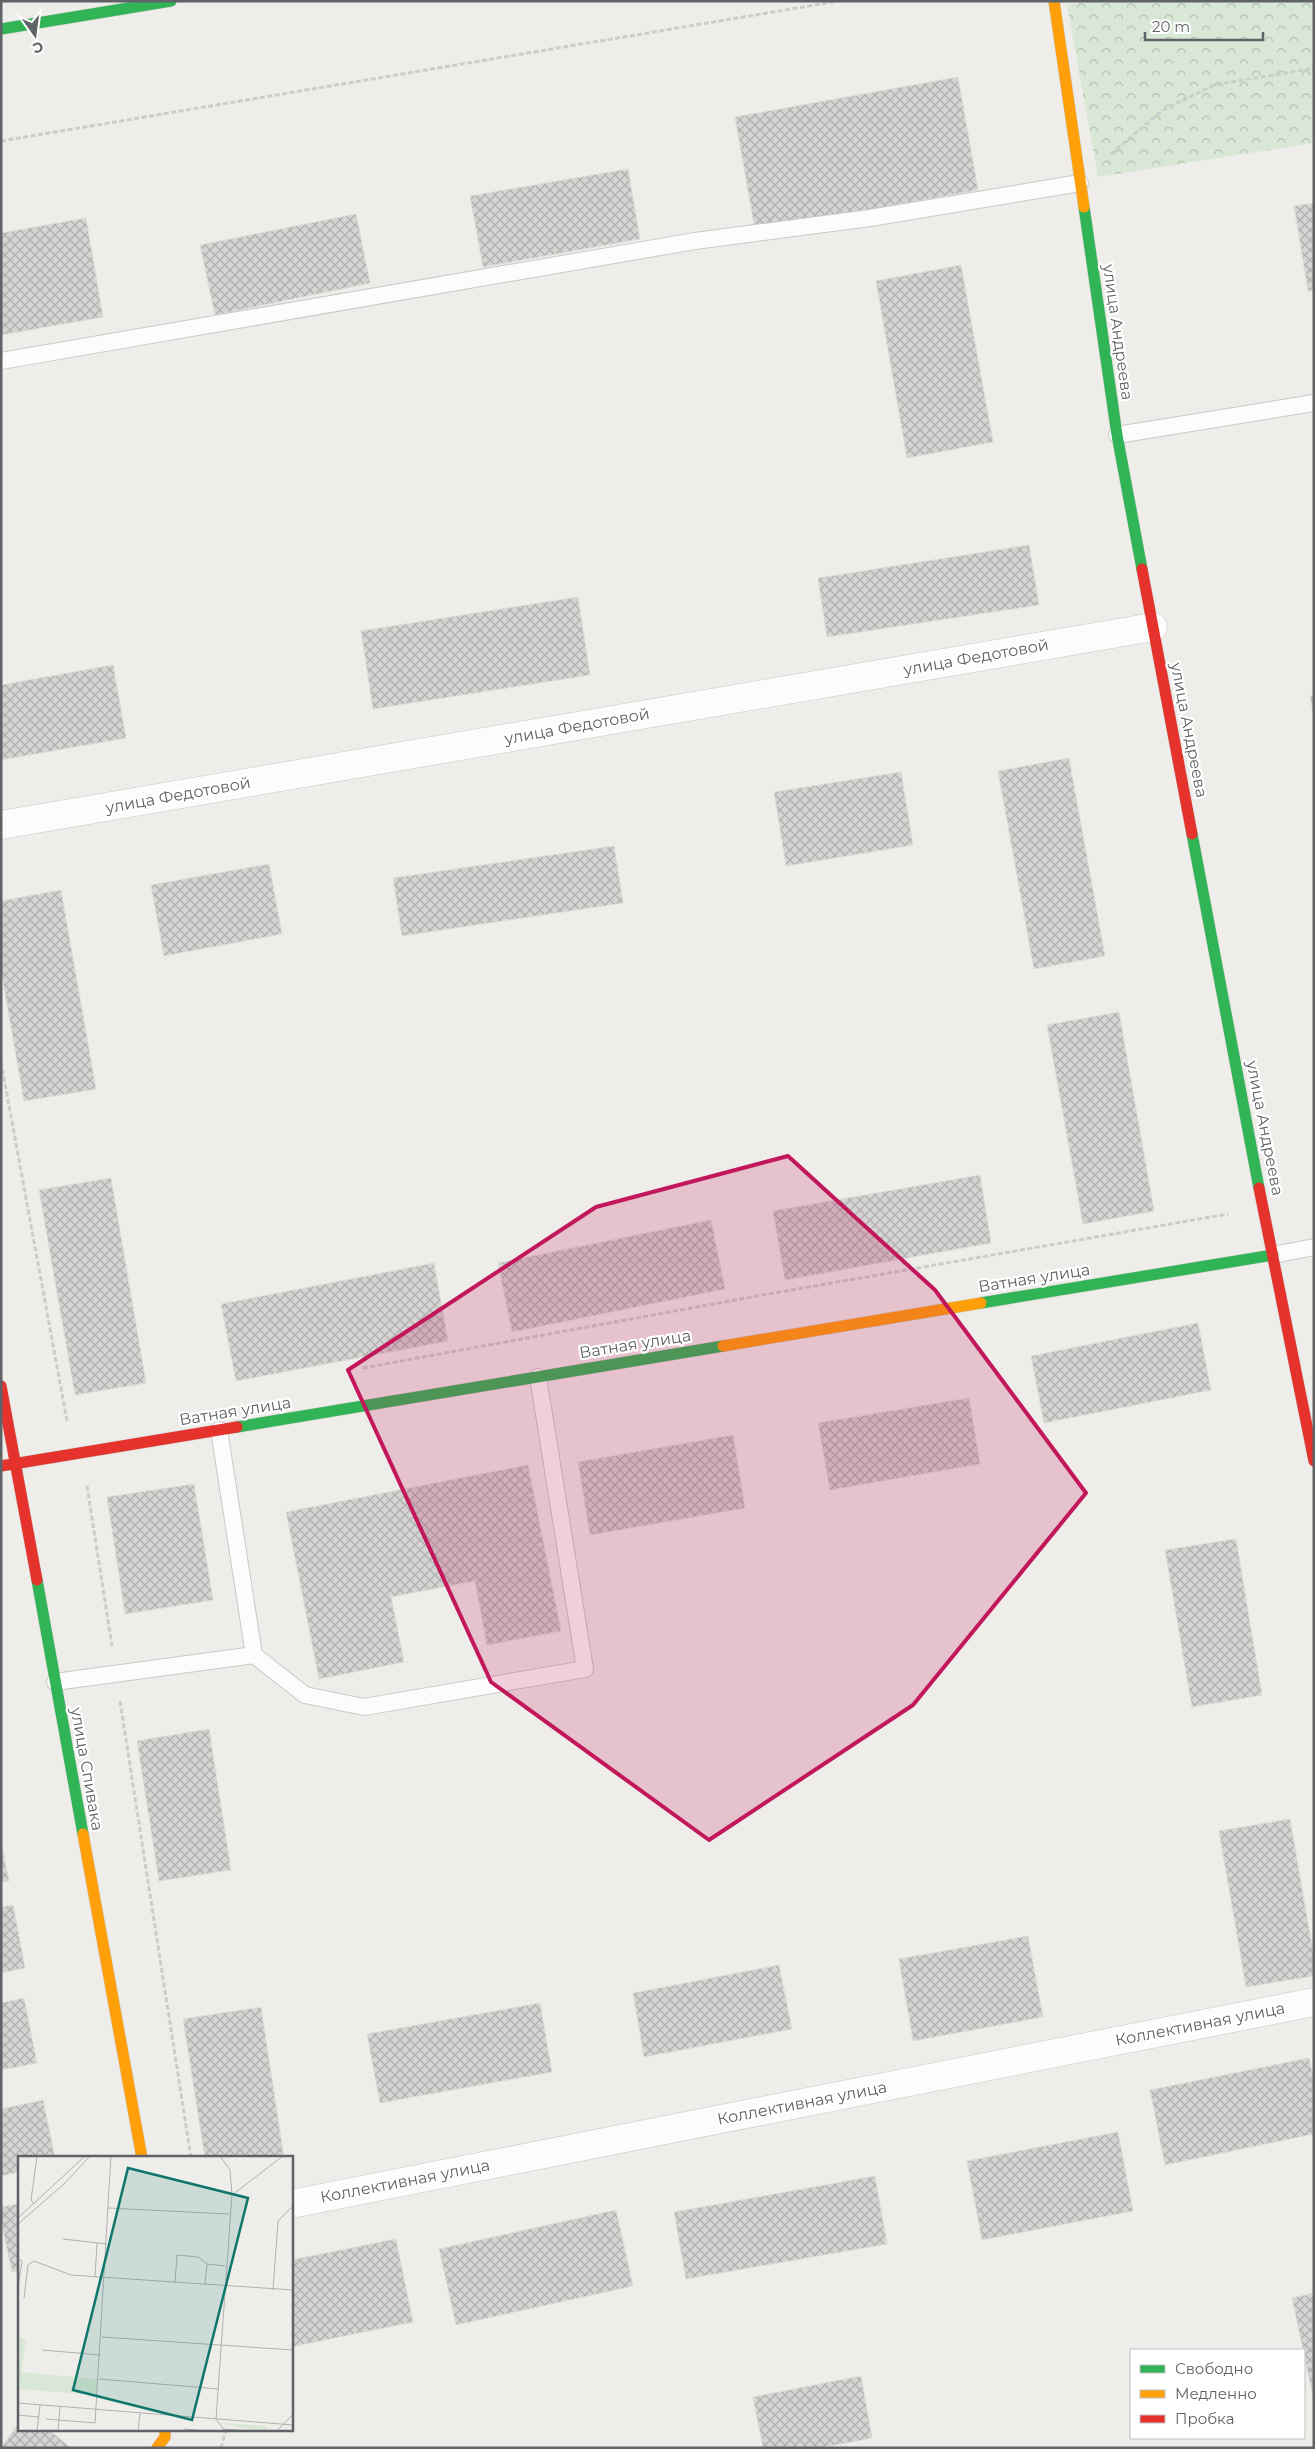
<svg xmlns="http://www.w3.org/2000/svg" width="1315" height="2449" font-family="Montserrat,sans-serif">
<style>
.forest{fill:url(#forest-crowns)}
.building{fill:url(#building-cross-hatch);stroke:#dedcd8}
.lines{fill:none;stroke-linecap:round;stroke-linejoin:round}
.lane-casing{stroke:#c9c9c9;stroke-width:18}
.street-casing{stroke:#c9c9c9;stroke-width:29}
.fast-casing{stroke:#cbcbca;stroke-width:12}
.slow-casing{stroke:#cbcbca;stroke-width:12}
.jam-casing{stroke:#cbcbca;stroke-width:12}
.path{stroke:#cacecb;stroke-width:3;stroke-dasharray:5 2.5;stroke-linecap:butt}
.lane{stroke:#fcfcfc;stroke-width:16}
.street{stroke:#fcfcfc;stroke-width:28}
.fast{stroke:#30b455;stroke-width:11}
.slow{stroke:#ff9f0a;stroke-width:11}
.jam{stroke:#e5322d;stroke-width:11}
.marked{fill:#c2185b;fill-opacity:0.2;stroke:#c2185b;stroke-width:4;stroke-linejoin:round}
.labels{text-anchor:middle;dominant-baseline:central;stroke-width:4.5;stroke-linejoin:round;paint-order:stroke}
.street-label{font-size:16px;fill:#5f6266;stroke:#fff}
.inset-road{fill:none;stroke:#b1b1b1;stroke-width:1}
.view{fill:#0f766e;fill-opacity:0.15;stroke:#0f766e;stroke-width:2.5}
.inset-edge{fill:none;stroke:#5f6266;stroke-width:2.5}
</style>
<defs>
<pattern id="forest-crowns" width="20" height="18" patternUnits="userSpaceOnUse" patternTransform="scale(1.25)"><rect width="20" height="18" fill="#d9e8d6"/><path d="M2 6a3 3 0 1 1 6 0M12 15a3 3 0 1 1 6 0" fill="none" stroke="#b3bfb1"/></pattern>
<pattern id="building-cross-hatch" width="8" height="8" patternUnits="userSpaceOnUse" patternTransform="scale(1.25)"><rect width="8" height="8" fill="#d5d4d2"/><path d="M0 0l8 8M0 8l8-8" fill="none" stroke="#b0afae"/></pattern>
</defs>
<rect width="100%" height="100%" fill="#eeede9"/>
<path class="forest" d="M 1093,1 L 1314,1 L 1314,143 L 1098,177 L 1067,5 Z"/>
<path class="building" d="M 958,77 L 978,190 L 755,230 L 735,117 Z
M 628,169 L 640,239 L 483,267 L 470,196 Z
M 1314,203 L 1314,290 L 1308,291 L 1294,206 Z
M 356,214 L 370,283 L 215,315 L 200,245 Z
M 86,218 L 103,317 L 1,335 L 1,233 Z
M 961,265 L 993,442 L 907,458 L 876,281 Z
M 1029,545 L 1039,605 L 827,637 L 818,578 Z
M 578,597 L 590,675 L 373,709 L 361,631 Z
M 113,665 L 126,738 L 1,760 L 1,685 Z
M 1314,695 L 1314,717 L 1310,696 Z
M 1069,758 L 1105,956 L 1034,969 L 998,771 Z
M 901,772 L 913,845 L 786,866 L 774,792 Z
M 614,846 L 623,903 L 402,936 L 393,878 Z
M 269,864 L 282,934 L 164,956 L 151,885 Z
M 61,890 L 96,1089 L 24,1101 L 1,970 L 1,901 Z
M 1119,1012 L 1154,1211 L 1083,1224 L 1047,1025 Z
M 980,1175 L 991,1243 L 785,1280 L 773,1211 Z
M 111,1178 L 146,1383 L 75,1395 L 39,1190 Z
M 711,1220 L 725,1289 L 512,1332 L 498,1263 Z
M 434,1263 L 448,1341 L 236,1381 L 221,1304 Z
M 1198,1323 L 1211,1390 L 1044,1423 L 1031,1356 Z
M 969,1398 L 980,1464 L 830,1490 L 818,1423 Z
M 733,1435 L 745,1508 L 590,1535 L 578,1462 Z
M 528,1465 L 561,1631 L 487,1645 L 475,1581 L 391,1597 L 404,1662 L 319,1679 L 286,1512 Z
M 194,1484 L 213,1600 L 125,1614 L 107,1497 Z
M 1236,1539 L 1262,1695 L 1192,1707 L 1165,1550 Z
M 209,1729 L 231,1870 L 159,1881 L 137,1741 Z
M 1290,1819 L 1314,1958 L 1314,1976 L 1246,1987 L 1219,1831 Z
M 1,1843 L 9,1881 L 1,1882 Z
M 13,1905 L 25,1968 L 1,1973 L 1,1907 Z
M 1028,1936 L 1043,2017 L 913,2041 L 899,1959 Z
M 779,1965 L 792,2029 L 644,2057 L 633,1993 Z
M 24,1998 L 37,2063 L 1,2070 L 1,2003 Z
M 540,2003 L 552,2072 L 380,2103 L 367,2034 Z
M 261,2007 L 284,2158 L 205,2158 L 183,2019 Z
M 1309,2058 L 1314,2082 L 1314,2134 L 1165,2165 L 1150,2090 Z
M 43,2100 L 55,2158 L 19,2158 L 19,2172 L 1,2176 L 1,2109 Z
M 1118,2132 L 1133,2211 L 982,2240 L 967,2161 Z
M 875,2176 L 887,2244 L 686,2279 L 674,2212 Z
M 19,2204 L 19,2271 L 12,2272 L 1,2221 L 1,2207 Z
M 616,2210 L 633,2286 L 456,2325 L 439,2249 Z
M 396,2239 L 413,2322 L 291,2347 L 291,2260 Z
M 1314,2293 L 1314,2401 L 1292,2298 Z
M 861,2376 L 872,2438 L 819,2448 L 763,2448 L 753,2397 Z
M 19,2423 L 19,2430 L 49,2430 L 71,2448 L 1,2448 Z"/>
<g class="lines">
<g class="lane-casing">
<path id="lane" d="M 1,361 L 695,241 L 870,218 L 1080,183
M 1117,435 L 1314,403
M 1273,1255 L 1314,1247
M 254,1655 L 305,1695 L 364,1707 L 585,1669 L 538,1377
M 55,1682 L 254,1655 L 219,1430"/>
</g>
<g class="street-casing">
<path id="street" d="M 1,825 L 1153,627
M 291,2204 L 1314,2002"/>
</g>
<g class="fast-casing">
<path id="fast" d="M 1,29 L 171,1
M 1084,207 L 1117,435 L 1142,569
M 1192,834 L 1259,1188
M 981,1303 L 1273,1255
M 237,1427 L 723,1346
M 37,1580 L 83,1834"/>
</g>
<g class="slow-casing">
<path id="slow" d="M 1054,1 L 1084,207
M 723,1346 L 981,1303
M 83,1834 L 142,2158
M 157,2448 L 165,2437 L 165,2430"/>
</g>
<g class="jam-casing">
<path id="jam" d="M 1142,569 L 1192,834
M 1259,1188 L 1314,1461
M 1,1386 L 37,1580
M 1,1466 L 237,1427"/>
</g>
<path class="path" d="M 1,141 L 839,1
M 1111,154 L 1163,110 L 1214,85 L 1309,69 L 1314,66
M 1,1062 L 67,1421
M 363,1368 L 757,1296 L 1228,1214
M 87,1486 L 112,1646
M 120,1701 L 191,2158
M 221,2448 L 226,2430"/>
<use href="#lane" class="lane"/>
<use href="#street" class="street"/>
<use href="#fast" class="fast"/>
<use href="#slow" class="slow"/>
<use href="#jam" class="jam"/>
</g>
<path class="marked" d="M 788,1156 L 935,1290 L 1086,1493 L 913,1705 L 709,1840 L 491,1682 L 348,1370 L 596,1207 Z"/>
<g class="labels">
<g class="street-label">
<text transform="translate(1118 332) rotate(82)">улица Андреева</text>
<text transform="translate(976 657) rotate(-10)">улица Федотовой</text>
<text transform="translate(577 726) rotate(-10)">улица Федотовой</text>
<text transform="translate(1189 730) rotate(79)">улица Андреева</text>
<text transform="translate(178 795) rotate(-10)">улица Федотовой</text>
<text transform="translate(1265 1128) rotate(79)">улица Андреева</text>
<text transform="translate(1034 1278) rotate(-9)">Ватная улица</text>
<text transform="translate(635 1344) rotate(-9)">Ватная улица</text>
<text transform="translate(235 1411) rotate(-9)">Ватная улица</text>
<text transform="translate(87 1769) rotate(80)">улица Спивака</text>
<text transform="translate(1200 2024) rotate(-11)">Коллективная улица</text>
<text transform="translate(802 2103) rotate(-11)">Коллективная улица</text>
<text transform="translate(405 2181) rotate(-11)">Коллективная улица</text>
</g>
</g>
<g transform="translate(18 2156)">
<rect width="275" height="275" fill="#eeede9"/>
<path d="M 203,267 L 248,270 L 250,275 L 239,275 Z" fill="#d9e8d6"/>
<path d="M 1,181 L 8,184 L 3,216 L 79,223 L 78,239 L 0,233 Z" fill="#d9e8d6"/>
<path class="inset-road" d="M 202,0 L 212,14 L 214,39M 16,48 L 13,44 L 19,0M 90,52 L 211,58M 0,62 L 67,0M 0,68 L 46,28 L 72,0M 45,83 L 89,88M 0,103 L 4,105 L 0,131M 77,121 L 79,87M 157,127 L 159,99 L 180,101 L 189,108M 187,129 L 189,108 L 207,110M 255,134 L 260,65 L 275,50M 6,142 L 10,109 L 16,105 L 53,119 L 275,134M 84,181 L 275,194M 24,194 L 83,199M 81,223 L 201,233M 0,247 L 275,269M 0,259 L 21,261M 28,263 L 77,267 L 93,0M 166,273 L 190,275M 204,273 L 237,275M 19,275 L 22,249M 40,275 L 42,250M 120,275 L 122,257M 207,275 L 198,263 L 214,39 L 265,0M 259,275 L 275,258"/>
<path class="view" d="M 110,12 L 230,42 L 174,264 L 55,234 Z"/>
<rect width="275" height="275" class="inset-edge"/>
</g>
<rect width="1315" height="2449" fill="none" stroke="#5f6266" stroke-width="5"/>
<rect x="1130" y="2349" width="175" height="90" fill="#ffffff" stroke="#bfc0c2"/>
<rect x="1140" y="2365" width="25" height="8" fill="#30b455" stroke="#bfc0c2"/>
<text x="1175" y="2374" font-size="15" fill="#5f6266">Свободно</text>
<rect x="1140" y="2390" width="25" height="8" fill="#ff9f0a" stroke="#bfc0c2"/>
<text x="1175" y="2399" font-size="15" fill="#5f6266">Медленно</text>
<rect x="1140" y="2415" width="25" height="8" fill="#e5322d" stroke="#bfc0c2"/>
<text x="1175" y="2424" font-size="15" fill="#5f6266">Пробка</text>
<g transform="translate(35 35) rotate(166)" stroke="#ffffff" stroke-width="4" paint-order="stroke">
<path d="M0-4L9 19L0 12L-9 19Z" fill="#5f6266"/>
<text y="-8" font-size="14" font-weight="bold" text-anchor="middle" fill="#5f6266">С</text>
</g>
<path d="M1145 32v8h118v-8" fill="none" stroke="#5f6266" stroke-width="2.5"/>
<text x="1152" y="32" font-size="15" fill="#5f6266" stroke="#ffffff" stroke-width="4" paint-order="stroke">20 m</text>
</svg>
